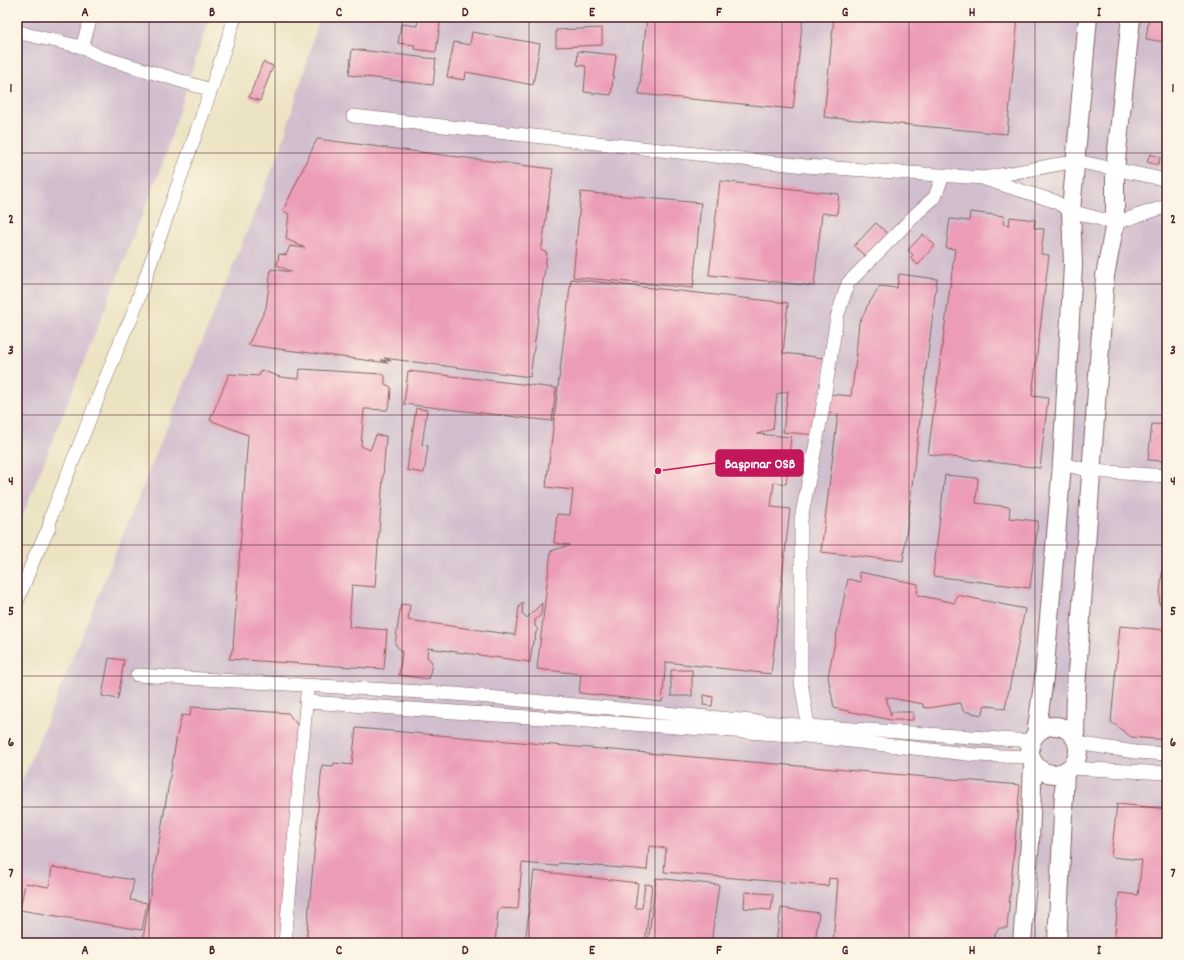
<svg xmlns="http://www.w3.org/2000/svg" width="1184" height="960" font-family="Dekko,sans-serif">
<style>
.industrial{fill:#d0bdce}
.building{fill:#ec9cb7}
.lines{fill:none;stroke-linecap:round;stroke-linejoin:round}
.street-casing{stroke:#836460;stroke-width:14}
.secondary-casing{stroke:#836460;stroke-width:20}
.street{stroke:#fff;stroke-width:13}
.secondary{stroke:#fff;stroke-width:18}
.grid{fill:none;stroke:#4a1f2b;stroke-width:1;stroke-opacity:0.55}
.leader{fill:none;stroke:#c2185b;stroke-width:1.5}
.callout-dot{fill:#c2185b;stroke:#fcf5e5;stroke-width:1.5}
.callout{fill:#c2185b;stroke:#c2185b;stroke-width:1.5}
.callout-label{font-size:14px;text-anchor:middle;font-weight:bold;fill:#fff}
.neatline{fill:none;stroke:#4a1f2b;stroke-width:1.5}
.grid-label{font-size:13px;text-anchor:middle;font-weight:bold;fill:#4a1f2b}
</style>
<rect width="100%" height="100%" fill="#fcf5e5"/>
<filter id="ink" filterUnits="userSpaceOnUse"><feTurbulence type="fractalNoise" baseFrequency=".025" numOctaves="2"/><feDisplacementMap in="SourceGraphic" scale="8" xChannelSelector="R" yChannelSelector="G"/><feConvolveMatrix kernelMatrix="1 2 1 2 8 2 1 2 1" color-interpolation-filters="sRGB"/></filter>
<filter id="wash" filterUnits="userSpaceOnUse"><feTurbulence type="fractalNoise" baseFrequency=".012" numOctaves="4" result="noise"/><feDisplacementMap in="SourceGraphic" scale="16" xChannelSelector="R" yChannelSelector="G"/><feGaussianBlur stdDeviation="0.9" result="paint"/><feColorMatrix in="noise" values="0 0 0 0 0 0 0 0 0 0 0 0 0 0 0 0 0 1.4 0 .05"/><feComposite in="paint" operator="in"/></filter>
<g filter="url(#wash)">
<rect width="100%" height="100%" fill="#ece3c2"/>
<path class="industrial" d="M 17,17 L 209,17 L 162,165 L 17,530 Z
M 320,17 L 1167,17 L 1167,943 L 17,943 L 17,794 L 281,148 Z"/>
<g id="blocks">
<path class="building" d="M 418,17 L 441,17 L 436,52 L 414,49 L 415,45 L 398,43 L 401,24 L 417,26 Z
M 647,17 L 803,17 L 793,109 L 639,94 Z
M 834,17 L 1018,17 L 1007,134 L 824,117 Z
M 1149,17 L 1167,17 L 1164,42 L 1146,39 Z
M 602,28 L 602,45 L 556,47 L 556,30 Z
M 472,32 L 540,44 L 533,85 L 466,72 L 465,80 L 447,77 L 454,42 L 470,45 Z
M 352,49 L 436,59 L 433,85 L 349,75 Z
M 578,51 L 616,55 L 611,95 L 584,92 L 586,66 L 577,65 Z
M 263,62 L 273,66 L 260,101 L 249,97 Z
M 317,139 L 553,169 L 542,246 L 541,250 L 547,253 L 530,377 L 384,358 L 391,361 L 381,360 L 388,363 L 248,345 L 266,308 L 271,269 L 291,272 L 277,265 L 279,254 L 286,255 L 290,246 L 305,248 L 286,239 L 289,214 L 283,211 Z
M 1150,154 L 1160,157 L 1158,165 L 1147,162 Z
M 720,181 L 839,194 L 837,215 L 822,213 L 814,286 L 709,275 Z
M 581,192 L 701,203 L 693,288 L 573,277 Z
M 970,212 L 1004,216 L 1003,224 L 1009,225 L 1010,217 L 1035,220 L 1034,228 L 1044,229 L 1041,254 L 1049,255 L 1032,396 L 1048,398 L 1040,468 L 928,454 L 955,249 L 946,248 L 950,219 L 969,221 Z
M 876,223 L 888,234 L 866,257 L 854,246 Z
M 923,234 L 935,245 L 918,265 L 910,258 L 913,255 L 908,250 Z
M 1165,249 L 1167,250 L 1167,275 L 1162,274 Z
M 899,274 L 937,279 L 903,561 L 821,552 L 838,414 L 828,413 L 830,394 L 851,396 L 857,353 L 856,354 L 859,322 L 866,310 L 866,308 L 880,286 L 897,288 Z
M 571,279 L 788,303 L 783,353 L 825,358 L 816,435 L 783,432 L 788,391 L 777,394 L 773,429 L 757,434 L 791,437 L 786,484 L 774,482 L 771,507 L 790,509 L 771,674 L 666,662 L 662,702 L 579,693 L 581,674 L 537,669 L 551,551 L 570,545 L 554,543 L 557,514 L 570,515 L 573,490 L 546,487 Z
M 300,369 L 382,374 L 385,376 L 385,384 L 391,387 L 390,403 L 387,410 L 364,409 L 361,446 L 370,450 L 376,435 L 386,436 L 375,587 L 352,585 L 349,627 L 387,630 L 384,669 L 229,659 L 233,648 L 248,435 L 210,420 L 229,374 L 259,376 L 261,370 L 280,377 L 299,379 Z
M 408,371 L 556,388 L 552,421 L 404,404 Z
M 1165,388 L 1167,388 L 1167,408 L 1163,407 Z
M 416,408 L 427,410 L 422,445 L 428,446 L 424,473 L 407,470 Z
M 1152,424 L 1167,425 L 1167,461 L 1148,460 Z
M 945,475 L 978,478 L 976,503 L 1010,507 L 1009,518 L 1038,521 L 1030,588 L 933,576 Z
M 1166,531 L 1167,531 L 1167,605 L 1159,604 Z
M 859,572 L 918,584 L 917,595 L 955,603 L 957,595 L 1025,609 L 1005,709 L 985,705 L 982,715 L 963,711 L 961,703 L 928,708 L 923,707 L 923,704 L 886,697 L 891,716 L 891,712 L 913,712 L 913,720 L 891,720 L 834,708 L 828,676 L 848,579 L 861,582 Z
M 523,602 L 522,613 L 527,618 L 542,603 L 541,615 L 535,620 L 535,626 L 538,630 L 536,632 L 535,639 L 533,641 L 530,662 L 428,648 L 427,657 L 432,662 L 429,679 L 399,675 L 402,652 L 395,644 L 401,604 L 410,605 L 408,620 L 515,635 L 519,607 Z
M 1120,626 L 1167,630 L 1167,740 L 1131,737 L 1111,722 Z
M 109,658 L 124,660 L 118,699 L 102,696 Z
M 671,670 L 692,670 L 692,696 L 671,696 Z
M 704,695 L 713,697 L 712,706 L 703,705 Z
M 191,707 L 288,713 L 301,730 L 281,943 L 133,943 L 134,937 L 143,938 L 177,735 L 182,715 L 190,716 Z
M 356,728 L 1020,785 L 1007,928 L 999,928 L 990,943 L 833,943 L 838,879 L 829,878 L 828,886 L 664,872 L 666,848 L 649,846 L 647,870 L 559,863 L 557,866 L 522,863 L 518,909 L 500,908 L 498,911 L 495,943 L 306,943 L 322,765 L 333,766 L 334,763 L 352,765 Z
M 1117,804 L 1167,809 L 1167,943 L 1114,943 L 1119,893 L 1138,895 L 1142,860 L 1111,857 Z
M 52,867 L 134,880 L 130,900 L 147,903 L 142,930 L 20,910 L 25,883 L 49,887 Z
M 534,871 L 638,883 L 635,908 L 642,908 L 645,884 L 652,885 L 645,943 L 525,943 Z
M 656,878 L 719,885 L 711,943 L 648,943 Z
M 745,892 L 773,894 L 771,910 L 744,908 Z
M 781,908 L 819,913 L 815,943 L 776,943 Z
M 17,939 L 35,942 L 35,943 L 17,943 Z"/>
</g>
</g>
<g filter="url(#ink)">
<use href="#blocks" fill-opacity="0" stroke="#836460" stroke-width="1"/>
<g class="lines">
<g class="street-casing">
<path id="street" d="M 17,31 L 29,35 L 82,47 L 98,56 L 211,90
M 82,47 L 91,17
M 353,116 L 805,166 L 984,178 L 1076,161 L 1167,180
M 985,179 L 1054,201 L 1071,211 L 1115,223 L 1167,206
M 1062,464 L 1092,471 L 1167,476
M 17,602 L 35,556 L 49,528 L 51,516 L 125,330 L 130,322 L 211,90 L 235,17
M 137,675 L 455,694 L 808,726 L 1032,741
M 308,702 L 806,736 L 976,755 L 1031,757
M 807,734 L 808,726 L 801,682 L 801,519 L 821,418 L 837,317 L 848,283 L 917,213 L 935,197 L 943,175
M 1077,743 L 1135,752 L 1167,754
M 1070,768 L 1167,773
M 285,943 L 307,694"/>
</g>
<g class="secondary-casing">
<path id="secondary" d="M1030 750a24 24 0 1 1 48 0a24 24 0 1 1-48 0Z
M 1036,734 L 1044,678 L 1062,464 L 1073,265 L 1071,211 L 1088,17
M 1075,738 L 1076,688 L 1105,276 L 1115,223 L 1115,170 L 1131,17
M 1022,943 L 1030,842 L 1033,761
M 1057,943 L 1065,771"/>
</g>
<use href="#street" class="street"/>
<use href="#secondary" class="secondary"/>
</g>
</g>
<path class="grid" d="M 149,17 L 149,943M 275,17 L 275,943M 402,17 L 402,943M 529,17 L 529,943M 655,17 L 655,943M 782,17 L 782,943M 909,17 L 909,943M 1035,17 L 1035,943M 17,153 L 1167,153M 17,284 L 1167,284M 17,415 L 1167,415M 17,545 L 1167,545M 17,676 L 1167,676M 17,807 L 1167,807"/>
<path class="leader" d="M658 471L716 463"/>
<circle class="callout-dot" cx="658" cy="471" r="4"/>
<rect class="callout" x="716" y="450" width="87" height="26" rx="4"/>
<g class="callout-label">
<text x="760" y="468">Başpınar OSB</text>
</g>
<rect width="1184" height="960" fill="none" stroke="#fcf5e5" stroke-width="44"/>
<rect x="22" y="22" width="1140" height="916" class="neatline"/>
<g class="grid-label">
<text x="85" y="16">A</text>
<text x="212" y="16">B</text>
<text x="339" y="16">C</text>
<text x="465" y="16">D</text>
<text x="592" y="16">E</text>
<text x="719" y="16">F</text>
<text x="845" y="16">G</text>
<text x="972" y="16">H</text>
<text x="1099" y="16">I</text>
<text x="11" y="92">1</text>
<text x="1173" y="92">1</text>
<text x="11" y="223">2</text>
<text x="1173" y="223">2</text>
<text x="11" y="354">3</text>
<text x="1173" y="354">3</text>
<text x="11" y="485">4</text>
<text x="1173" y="485">4</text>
<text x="11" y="615">5</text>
<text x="1173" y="615">5</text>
<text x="11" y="746">6</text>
<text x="1173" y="746">6</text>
<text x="11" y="877">7</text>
<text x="1173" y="877">7</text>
<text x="85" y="954">A</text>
<text x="212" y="954">B</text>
<text x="339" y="954">C</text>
<text x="465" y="954">D</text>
<text x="592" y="954">E</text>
<text x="719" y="954">F</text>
<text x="845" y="954">G</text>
<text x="972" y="954">H</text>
<text x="1099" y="954">I</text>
</g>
</svg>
